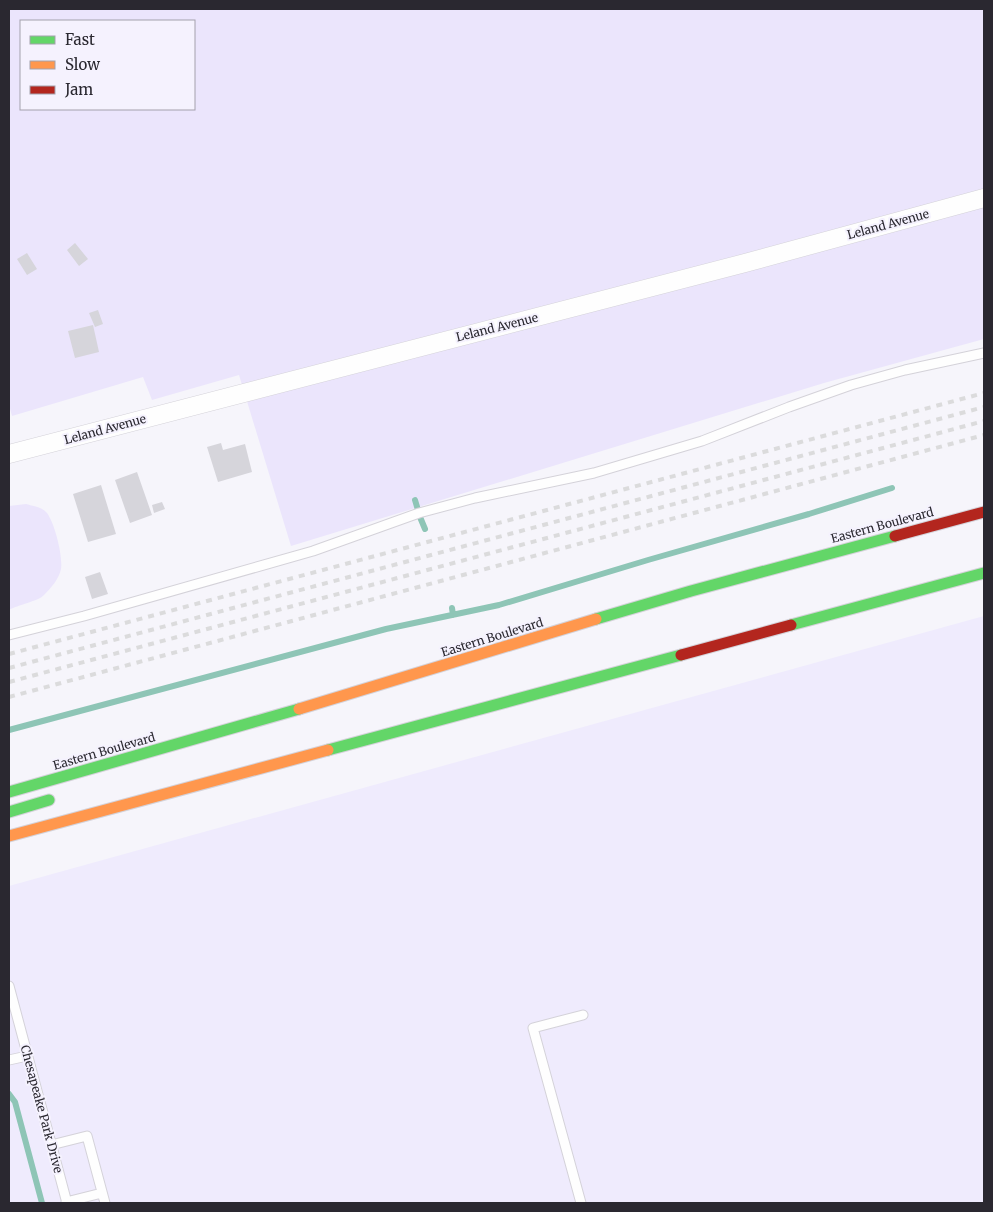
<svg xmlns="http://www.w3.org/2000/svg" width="993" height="1212" font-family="Merriweather,serif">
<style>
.built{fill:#efebfd}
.green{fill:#ebe5fc;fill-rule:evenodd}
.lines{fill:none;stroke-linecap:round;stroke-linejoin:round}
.stream{stroke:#8ec5b6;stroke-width:6}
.building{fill:#d6d5db}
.lane-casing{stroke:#d4d2d9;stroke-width:11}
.street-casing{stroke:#d4d2d9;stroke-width:19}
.fast-casing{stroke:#d4d2d9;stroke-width:13}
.slow-casing{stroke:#d4d2d9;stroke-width:13}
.jam-casing{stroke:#d4d2d9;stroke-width:13}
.lane{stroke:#fefefe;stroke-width:9}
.street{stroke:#fefefe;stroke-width:18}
.fast{stroke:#63d668;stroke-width:11}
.slow{stroke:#ff974d;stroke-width:11}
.jam{stroke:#b3261e;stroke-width:11}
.rail{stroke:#dbdbdc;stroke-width:4;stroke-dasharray:6 6;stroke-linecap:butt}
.labels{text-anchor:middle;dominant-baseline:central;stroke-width:4;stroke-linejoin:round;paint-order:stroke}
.street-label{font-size:12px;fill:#2a2830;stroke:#f5f2fe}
</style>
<rect width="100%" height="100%" fill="#f6f5fb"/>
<path class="built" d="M 984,616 L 984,1203 L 9,1203 L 9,886 Z"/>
<path class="green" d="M 9,9 L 984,9 L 984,339 L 824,383 L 291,546 L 239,375 L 152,400 L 143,377 L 12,416 L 9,405 ZM 21,21 L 194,21 L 194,109 L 21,109 Z
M 26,504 C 33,506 42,507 47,513 C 55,524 63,556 61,569 C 59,579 51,588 44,595 C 39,601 17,605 9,610 L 9,506 Z"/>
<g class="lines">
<path class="stream" d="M 415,500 L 418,510
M 420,517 L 425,529
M 452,608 L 453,615
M 9,730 L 386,629 L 499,605 L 648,560 L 809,514 L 892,488
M 9,1094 L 15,1102 L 42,1203"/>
</g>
<path class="building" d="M 75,243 L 88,259 L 79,266 L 67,250 Z
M 27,253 L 37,269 L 27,275 L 17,259 Z
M 98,310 L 103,324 L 95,327 L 89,313 Z
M 93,325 L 99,352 L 75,358 L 68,331 Z
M 221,443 L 223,450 L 245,444 L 252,472 L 218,482 L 207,447 Z
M 137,472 L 152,515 L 130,523 L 115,480 Z
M 101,485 L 116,534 L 88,542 L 73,494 Z
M 162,502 L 165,509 L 154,513 L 152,505 Z
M 100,572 L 108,594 L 92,599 L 85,577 Z"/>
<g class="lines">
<g class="lane-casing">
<path id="lane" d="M 9,635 L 84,616 L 313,551 L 419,513 L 475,498 L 594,473 L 702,441 L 789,407 L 851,385 L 905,370 L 984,353
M 9,986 L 67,1203
M 9,1060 L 27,1056
M 51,1145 L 87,1136 L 105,1203
M 66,1202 L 102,1193
M 581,1203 L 533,1028 L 583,1015"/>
</g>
<g class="street-casing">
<path id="street" d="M 9,454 L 745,263 L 984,198"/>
</g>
<g class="fast-casing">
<path id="fast" d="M 596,619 L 691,591 L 895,536
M 791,625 L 984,573
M 328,750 L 681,655
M 9,792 L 299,709
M 9,812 L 49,800"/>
</g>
<g class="slow-casing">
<path id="slow" d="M 299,709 L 596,619
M 9,836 L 328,750"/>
</g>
<g class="jam-casing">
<path id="jam" d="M 895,536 L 984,512
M 681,655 L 791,625"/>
</g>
<use href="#lane" class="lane"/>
<use href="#street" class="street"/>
<use href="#fast" class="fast"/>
<use href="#slow" class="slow"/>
<use href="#jam" class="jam"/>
<path class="rail" d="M 9,654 L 984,393
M 9,668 L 984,407
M 9,682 L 984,421
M 9,697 L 984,435"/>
</g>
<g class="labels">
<g class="street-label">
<text transform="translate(888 224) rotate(-15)">Leland Avenue</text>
<text transform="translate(497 327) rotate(-14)">Leland Avenue</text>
<text transform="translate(105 429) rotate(-15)">Leland Avenue</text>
<text transform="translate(882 525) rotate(-15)">Eastern Boulevard</text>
<text transform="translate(492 637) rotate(-17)">Eastern Boulevard</text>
<text transform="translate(104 751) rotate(-16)">Eastern Boulevard</text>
<text transform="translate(42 1109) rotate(75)">Chesapeake Park Drive</text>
</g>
</g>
<rect width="993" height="1212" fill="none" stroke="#2a2830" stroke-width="20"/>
<rect x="20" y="20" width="175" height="90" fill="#f5f2fe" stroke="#a4a1ac"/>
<rect x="30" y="36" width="25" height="8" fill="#63d668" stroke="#a4a1ac"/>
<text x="65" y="45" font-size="15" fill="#2a2830">Fast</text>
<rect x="30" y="61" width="25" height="8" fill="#ff974d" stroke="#a4a1ac"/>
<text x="65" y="70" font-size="15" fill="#2a2830">Slow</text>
<rect x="30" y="86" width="25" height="8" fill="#b3261e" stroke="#a4a1ac"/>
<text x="65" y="95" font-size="15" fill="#2a2830">Jam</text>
</svg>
